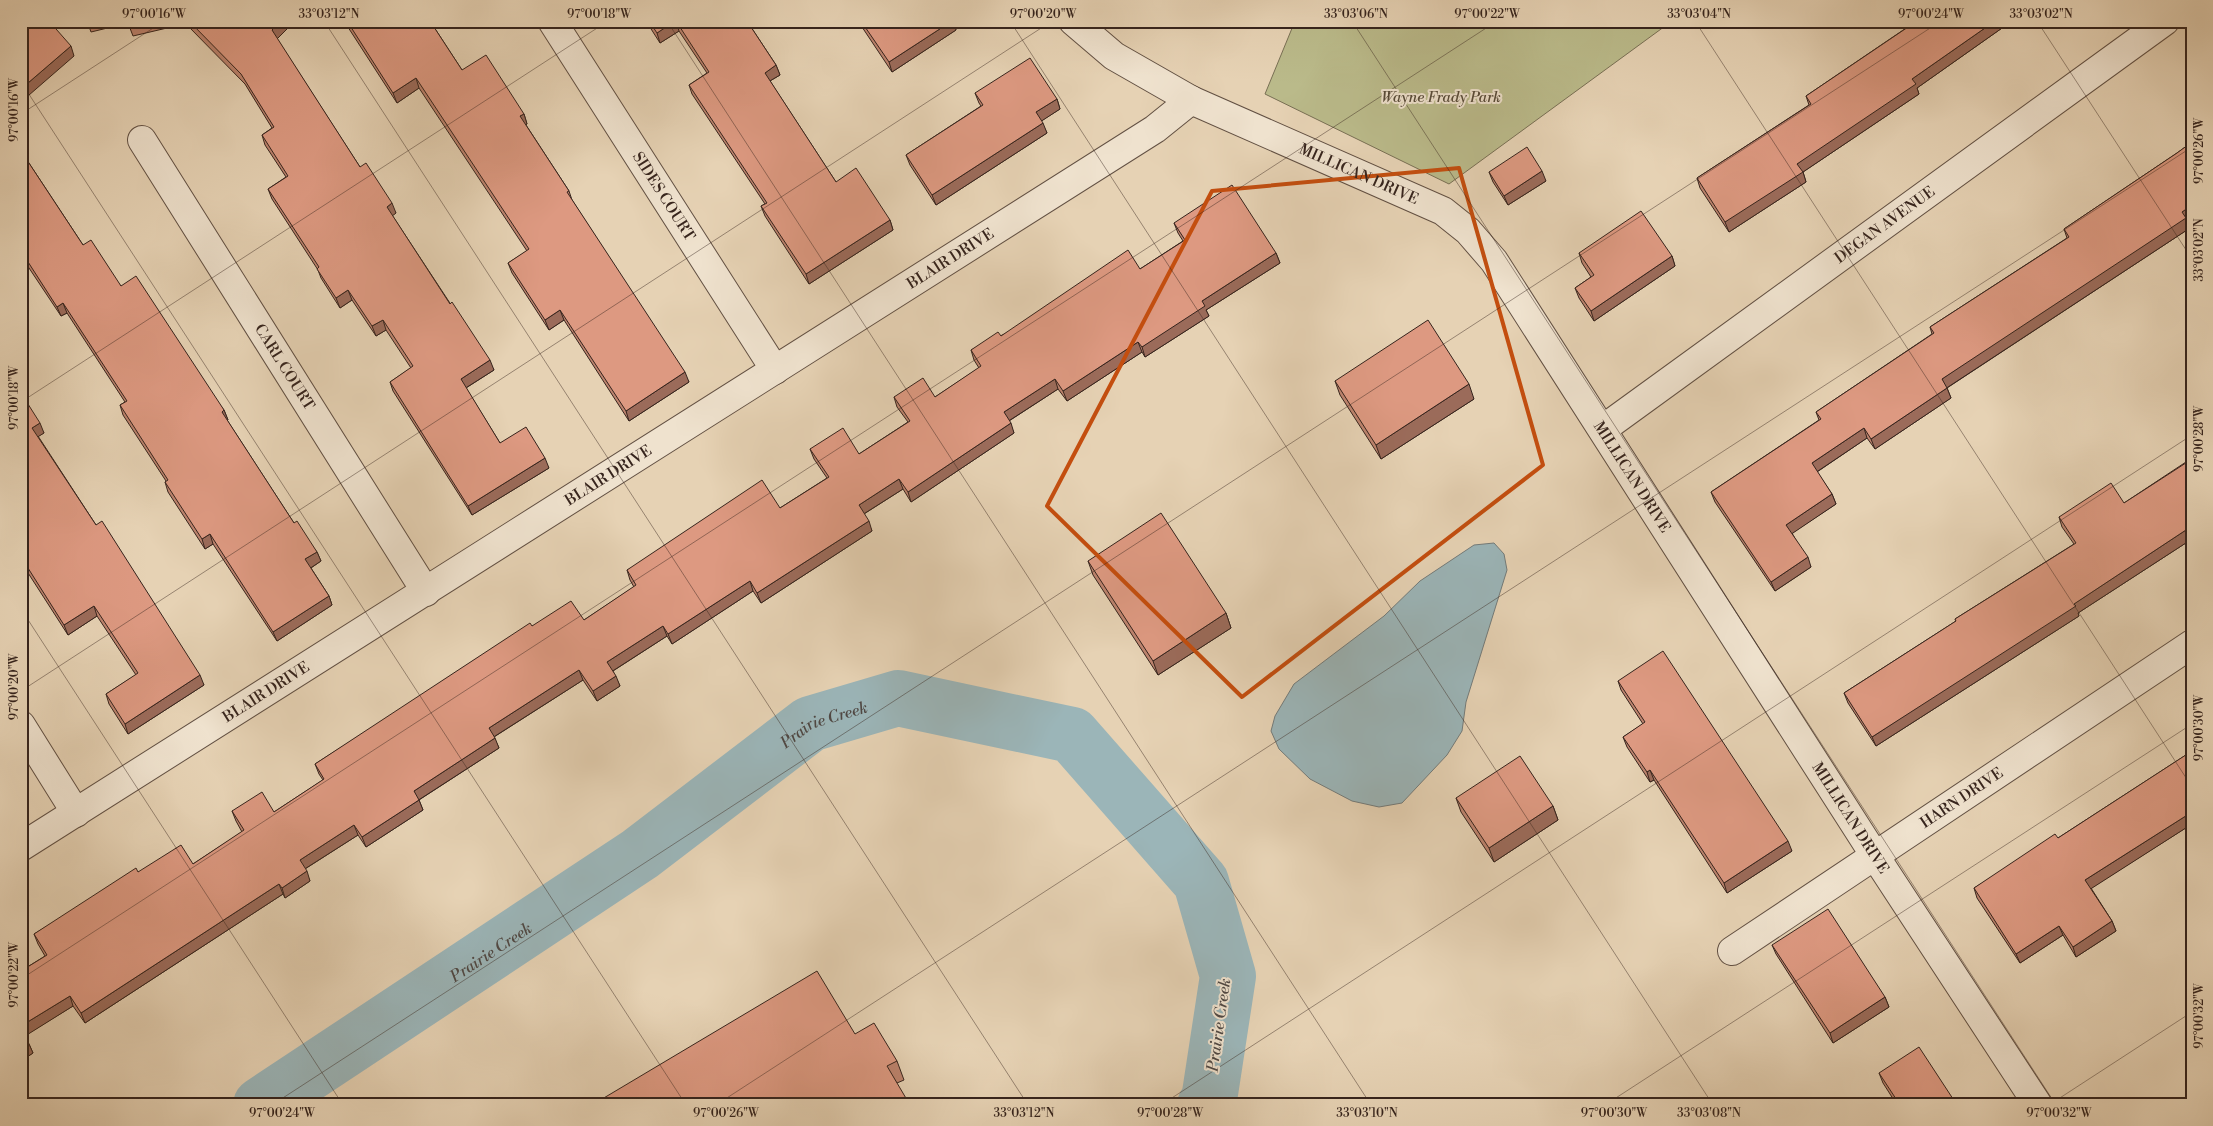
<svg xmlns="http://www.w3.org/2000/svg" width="2213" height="1126" font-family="'Libre Bodoni',serif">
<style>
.green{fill:#baba8a;stroke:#786f54}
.water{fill:#9bb5b8;stroke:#737b7a}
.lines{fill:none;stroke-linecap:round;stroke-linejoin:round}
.river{stroke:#9bb5b8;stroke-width:56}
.minor-casing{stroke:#625043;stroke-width:30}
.minor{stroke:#efe2ce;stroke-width:28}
.wall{fill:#be846f;stroke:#36241d}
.shaded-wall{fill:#9b6b5a;stroke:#36241d}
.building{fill:#dd9981;stroke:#36241d}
.marked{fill:none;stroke:#c44e0f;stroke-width:4;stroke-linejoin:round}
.ticks{fill:none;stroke:#36241d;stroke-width:1;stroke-opacity:0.45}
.labels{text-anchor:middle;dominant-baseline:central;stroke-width:4;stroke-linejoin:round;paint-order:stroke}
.park-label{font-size:15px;font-style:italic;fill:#574a38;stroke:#efe2ce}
.street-label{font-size:15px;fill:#36241d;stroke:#efe2ce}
.water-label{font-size:16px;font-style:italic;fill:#4f4844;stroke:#efe2ce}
.neatline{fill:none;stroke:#36241d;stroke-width:2}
.ticks-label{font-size:12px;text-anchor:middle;fill:#36241d}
</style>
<rect width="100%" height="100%" fill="#e6d2b4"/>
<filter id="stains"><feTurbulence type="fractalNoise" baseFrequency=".004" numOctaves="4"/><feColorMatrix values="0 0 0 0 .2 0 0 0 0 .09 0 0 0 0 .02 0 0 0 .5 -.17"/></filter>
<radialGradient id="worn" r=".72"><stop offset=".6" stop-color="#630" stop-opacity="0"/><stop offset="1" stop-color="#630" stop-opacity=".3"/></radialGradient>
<path class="green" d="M 1295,21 L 1672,21 L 1449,184 L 1265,94 Z"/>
<path class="water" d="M 1494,543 L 1504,554 L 1507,570 L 1466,702 L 1462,731 L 1447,755 L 1402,803 L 1379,807 L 1352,801 L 1310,779 L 1279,749 L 1271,731 L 1275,716 L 1294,684 L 1384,616 L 1420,581 L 1474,545 Z"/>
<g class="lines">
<path class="river" id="s1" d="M 261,1105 L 640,854 L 810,724 L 898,698 L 1072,735 L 1201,882 L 1228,976 L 1209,1100 L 1205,1105"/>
<g class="minor-casing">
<g id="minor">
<path id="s2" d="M 552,21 L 775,370"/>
<path id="s3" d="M 1073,21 L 1114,56 L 1191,100 L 1443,211 L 1468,231 L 1494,261 L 1875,856 L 2038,1105"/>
<path id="s4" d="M 142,140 L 426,592"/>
<path id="s5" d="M 1603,429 L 2165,21"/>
<path d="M 21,725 L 76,813"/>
<path id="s6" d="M 21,847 L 1155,129 L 1191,100"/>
<path id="s7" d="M 1732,951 L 2192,644"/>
</g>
</g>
<use href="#minor" class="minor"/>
</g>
<path class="wall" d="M 87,21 L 165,21 L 167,28 L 133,36 L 128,23 L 91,32 Z
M 186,21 L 284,21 L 287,29 L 277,39 L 360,167 L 396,213 L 392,215 L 494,370 L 466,388 L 500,443 L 549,468 L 472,515 L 393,391 L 390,382 L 411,368 L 386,330 L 376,336 L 352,300 L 340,308 L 321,278 L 318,270 L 272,199 L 268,189 L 286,177 L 265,145 L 262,135 L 272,128 L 245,84 L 189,27 Z
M 344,21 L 430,21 L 462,70 L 524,114 L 527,124 L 526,125 L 569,191 L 572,200 L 689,382 L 629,421 L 564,320 L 549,330 L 512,273 L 508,263 L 527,251 L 419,88 L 397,103 Z
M 646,21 L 747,21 L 776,65 L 780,75 L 770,81 L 836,182 L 890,220 L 893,230 L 809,284 L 765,216 L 761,206 L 765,204 L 692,94 L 689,85 L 707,73 L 679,31 L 660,43 Z
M 858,21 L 953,21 L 956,30 L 892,72 Z
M 1909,21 L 2012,21 L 1917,88 L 1919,94 L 1803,172 L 1806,182 L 1729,232 L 1700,188 L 1697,178 L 1809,105 L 1806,96 L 1912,24 Z
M 975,93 L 1057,99 L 1060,109 L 1041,121 L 1047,133 L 936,205 L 910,165 L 906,155 L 981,106 L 979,103 Z
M 2192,142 L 2192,218 L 2187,221 L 2190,228 L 1947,388 L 1951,398 L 1875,449 L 1867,438 L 1817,472 L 1832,494 L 1836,504 L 1792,533 L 1811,567 L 1775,591 L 1715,502 L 1711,492 L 1819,420 L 1816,412 L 1932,334 L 1930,327 L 2067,238 L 2064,229 L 2177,153 Z
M 21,151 L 83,245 L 121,286 L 224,410 L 228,420 L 227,420 L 294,523 L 317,552 L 321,561 L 311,568 L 329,596 L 332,605 L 277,641 L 213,544 L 205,549 L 168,492 L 165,482 L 166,481 L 123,415 L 120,405 L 125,402 L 67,313 L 61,316 L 21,256 Z
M 1489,172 L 1546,181 L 1508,205 L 1493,182 Z
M 1174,223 L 1276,253 L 1280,263 L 1206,310 L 1209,316 L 1145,357 L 1142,352 L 1067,401 L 1058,389 L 1009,421 L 1014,433 L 911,502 L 903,489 L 864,514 L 872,531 L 761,603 L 753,591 L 672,644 L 667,636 L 613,671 L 620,686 L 597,701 L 583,680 L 494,737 L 499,748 L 419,800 L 423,810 L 366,847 L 358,835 L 305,869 L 310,881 L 285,898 L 283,894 L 85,1023 L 73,1006 L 24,1036 L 29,1044 L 33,1053 L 21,1061 L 21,971 L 45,956 L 38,944 L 34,934 L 138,872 L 193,864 L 242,832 L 236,821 L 232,811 L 274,812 L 323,780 L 319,774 L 315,764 L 532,626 L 584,620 L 634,587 L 630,580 L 627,570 L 780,508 L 827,478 L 814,459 L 810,449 L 859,454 L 908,422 L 897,407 L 894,397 L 935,397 L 979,368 L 974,360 L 971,350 L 1140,269 L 1183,241 L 1178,233 Z
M 1579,253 L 1672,256 L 1675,266 L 1594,321 L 1579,298 L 1575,288 L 1591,277 L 1582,263 Z
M 1335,381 L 1474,399 L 1381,459 L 1340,395 Z
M 21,393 L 44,433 L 38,436 L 96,525 L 204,685 L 128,734 L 109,704 L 106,694 L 136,675 L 97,616 L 68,635 L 21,562 Z
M 2192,458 L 2192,539 L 2078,613 L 2079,616 L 1876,746 L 1848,703 L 1844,693 L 1956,621 L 1955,619 L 2074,544 L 2062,527 L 2059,517 L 2124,503 Z
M 1088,561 L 1226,613 L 1231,628 L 1158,675 L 1093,575 Z
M 1618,681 L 1792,851 L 1727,893 L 1654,780 L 1650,782 L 1627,747 L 1623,737 L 1643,724 L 1621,690 Z
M 2192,751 L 2192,824 L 2091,888 L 2112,921 L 2116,931 L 2076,957 L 2063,935 L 2020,963 L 1977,898 L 1974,888 L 2058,838 Z
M 1456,798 L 1553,806 L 1558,820 L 1494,862 L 1461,812 Z
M 1772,945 L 1885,997 L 1889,1007 L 1833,1043 L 1776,954 Z
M 855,1034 L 897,1061 L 904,1080 L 897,1083 Z
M 1879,1073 L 1957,1105 L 1897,1105 L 1883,1083 Z"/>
<path class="shaded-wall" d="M 281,21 L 284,21 L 287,29 L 276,40 L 272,30 Z
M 675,21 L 676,21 L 679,31 L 660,43 L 657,33 Z
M 952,21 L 953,21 L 956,30 L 892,72 L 889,62 Z
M 1241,21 L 1249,21 L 1243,25 Z
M 1995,21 L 2012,21 L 1917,88 L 1919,94 L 1803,172 L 1806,182 L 1729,232 L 1725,222 L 1797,164 L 1912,79 Z
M 71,46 L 74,56 L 21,102 L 21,89 Z
M 776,65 L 780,75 L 768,82 L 765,73 Z
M 416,78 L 419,88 L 397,103 L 393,93 Z
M 1057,99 L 1060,109 L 1040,122 L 1036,112 Z
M 524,114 L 527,124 L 524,126 L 520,116 Z
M 1043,123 L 1047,133 L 936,205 L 932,195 Z
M 1542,171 L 1546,181 L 1508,205 L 1504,196 Z
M 392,203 L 396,213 L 391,217 L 387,207 Z
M 2192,205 L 2192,218 L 2187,221 L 2190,228 L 1945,389 L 1942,379 Z
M 890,220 L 893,230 L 809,284 L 806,274 Z
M 1276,253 L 1280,263 L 1206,310 L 1209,316 L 1145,357 L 1142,347 L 1202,301 Z
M 1672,256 L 1675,266 L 1594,321 L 1591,311 Z
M 348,290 L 352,300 L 340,308 L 336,298 Z
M 63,303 L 67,313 L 61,316 L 57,307 Z
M 560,310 L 564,320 L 549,330 L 545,320 Z
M 383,320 L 386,330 L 376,336 L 372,326 Z
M 1138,342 L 1142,352 L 1067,401 L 1063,391 Z
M 490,360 L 494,370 L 464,389 L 461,379 Z
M 685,372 L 689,382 L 629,421 L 626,411 Z
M 1055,379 L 1058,389 L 1007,422 L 1004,412 Z
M 1469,384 L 1474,399 L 1381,459 L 1376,445 Z
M 1947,388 L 1951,398 L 1875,449 L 1871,439 Z
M 224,410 L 228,420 L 225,422 L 222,412 Z
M 40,423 L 44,433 L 36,438 L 32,428 Z
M 1011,423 L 1014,433 L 911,502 L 908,492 Z
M 1864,428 L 1867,438 L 1815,473 L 1812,463 Z
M 545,458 L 549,468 L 472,515 L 468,506 Z
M 899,479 L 903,489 L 862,515 L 859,505 Z
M 1832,494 L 1836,504 L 1790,535 L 1786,525 Z
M 869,521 L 872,531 L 761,603 L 757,593 Z
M 2192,526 L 2192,539 L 2078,613 L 2079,616 L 1876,746 L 1872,737 Z
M 210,534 L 213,544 L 205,549 L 202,539 Z
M 317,552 L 321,561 L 309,569 L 305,559 Z
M 1808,557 L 1811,567 L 1775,591 L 1771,582 Z
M 750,581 L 753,591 L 672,644 L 668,634 Z
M 329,596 L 332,605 L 277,641 L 273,632 Z
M 94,606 L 97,616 L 68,635 L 64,625 Z
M 1226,613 L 1231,628 L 1158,675 L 1153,661 Z
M 663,626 L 667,636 L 611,672 L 607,662 Z
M 579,670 L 583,680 L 492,738 L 489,728 Z
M 200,675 L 204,685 L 128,734 L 125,724 Z
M 616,676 L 620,686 L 597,701 L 593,691 Z
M 495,738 L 499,748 L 417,801 L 414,791 Z
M 1650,770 L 1654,780 L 1650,782 L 1647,772 Z
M 419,800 L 423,810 L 366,847 L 362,837 Z
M 1553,806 L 1558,820 L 1494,862 L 1489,848 Z
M 2192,812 L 2192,824 L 2089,890 L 2085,880 Z
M 354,825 L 358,835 L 303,870 L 300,860 Z
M 1788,841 L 1792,851 L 1727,893 L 1724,883 Z
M 307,871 L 310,881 L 285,898 L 282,888 Z
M 279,884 L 283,894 L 85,1023 L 81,1013 Z
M 2112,921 L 2116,931 L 2076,957 L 2073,947 Z
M 2059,926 L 2063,935 L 2020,963 L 2016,954 Z
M 70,996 L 73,1006 L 22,1038 L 21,1035 L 21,1026 Z
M 1885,997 L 1889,1007 L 1833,1043 L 1830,1033 Z
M 29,1044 L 33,1053 L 21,1061 L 21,1049 Z"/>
<path class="building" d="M 21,21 L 49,21 L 71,46 L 21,89 Z
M 128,21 L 151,21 L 129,26 Z
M 189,21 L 281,21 L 272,30 L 360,167 L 366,163 L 392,203 L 387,207 L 450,304 L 452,302 L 490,360 L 461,379 L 500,443 L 526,427 L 545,458 L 468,506 L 390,382 L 413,366 L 383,320 L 372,326 L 348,290 L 336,298 L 317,269 L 319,267 L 268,189 L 288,176 L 262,135 L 274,127 L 241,74 Z
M 347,21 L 430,21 L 462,70 L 486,55 L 524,114 L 520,116 L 569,191 L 567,192 L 685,372 L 626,411 L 560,310 L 545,320 L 508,263 L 529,249 L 416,78 L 393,93 Z
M 649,21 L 675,21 L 657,33 Z
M 676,21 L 747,21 L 776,65 L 765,73 L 836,182 L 856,168 L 890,220 L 806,274 L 761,206 L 767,203 L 689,85 L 709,72 Z
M 861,21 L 952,21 L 889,62 Z
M 1913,21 L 1995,21 L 1912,79 L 1916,84 L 1797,164 L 1803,172 L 1725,222 L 1697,178 L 1811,104 L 1806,96 L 1914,23 Z
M 1030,58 L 1057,99 L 1036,112 L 1043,123 L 932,195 L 906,155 L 983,105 L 975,93 Z
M 2192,142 L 2192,205 L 2182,212 L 2186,218 L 1942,379 L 1947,388 L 1871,439 L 1864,428 L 1812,463 L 1832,494 L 1786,525 L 1808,557 L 1771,582 L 1711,492 L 1821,419 L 1816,412 L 1934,333 L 1930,327 L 2069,237 L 2064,229 L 2177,153 Z
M 1527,147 L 1542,171 L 1504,196 L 1489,172 Z
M 21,151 L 83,245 L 91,240 L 121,286 L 136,276 L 224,410 L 222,412 L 294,523 L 297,521 L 317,552 L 305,559 L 329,596 L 273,632 L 210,534 L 202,539 L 165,482 L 168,480 L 120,405 L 127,401 L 63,303 L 57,307 L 21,251 Z
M 1232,185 L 1276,253 L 1202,301 L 1205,306 L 1142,347 L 1138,342 L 1063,391 L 1055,379 L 1004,412 L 1011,423 L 908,492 L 899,479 L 859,505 L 869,521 L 757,593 L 750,581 L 668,634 L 663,626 L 607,662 L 616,676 L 593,691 L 579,670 L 489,728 L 495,738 L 414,791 L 419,800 L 362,837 L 354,825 L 300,860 L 307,871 L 282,888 L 279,884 L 81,1013 L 70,996 L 21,1026 L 21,971 L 47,955 L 34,934 L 136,868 L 138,872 L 181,845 L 193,864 L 244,830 L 232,811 L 262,792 L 274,812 L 324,779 L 315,764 L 530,623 L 532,626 L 571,601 L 584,620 L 636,585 L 627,570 L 762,480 L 780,508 L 829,477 L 810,449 L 843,428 L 859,454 L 910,421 L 894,397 L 923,378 L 935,397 L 981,366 L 971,350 L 998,332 L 1001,336 L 1128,250 L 1140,269 L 1185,240 L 1174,223 Z
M 1641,211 L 1672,256 L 1591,311 L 1575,288 L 1594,275 L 1579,253 Z
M 1428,320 L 1469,384 L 1376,445 L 1335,381 Z
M 21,393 L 40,423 L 32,428 L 96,525 L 102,521 L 200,675 L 125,724 L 106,694 L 138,673 L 94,606 L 64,625 L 21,557 Z
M 2192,459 L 2192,519 L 2190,520 L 2192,522 L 2192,526 L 2074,604 L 2076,606 L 1872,737 L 1844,693 L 1956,621 L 1955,619 L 2076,543 L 2059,517 L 2111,483 L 2124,503 Z
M 1161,513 L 1226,613 L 1153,661 L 1088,561 Z
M 1663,651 L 1788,841 L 1724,883 L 1650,770 L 1647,772 L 1623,737 L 1645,722 L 1618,681 Z
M 2192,751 L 2192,812 L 2085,880 L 2112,921 L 2073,947 L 2059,926 L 2016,954 L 1974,888 L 2055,834 L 2058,838 Z
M 1520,756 L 1553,806 L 1489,848 L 1456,798 Z
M 1828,909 L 1885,997 L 1830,1033 L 1772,945 Z
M 817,971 L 855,1034 L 874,1023 L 897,1061 L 887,1066 L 910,1105 L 592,1105 Z
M 21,1032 L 29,1044 L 21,1049 Z
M 1919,1047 L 1957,1105 L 1900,1105 L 1879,1073 Z"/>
<path class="marked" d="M 1459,168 L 1543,465 L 1242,697 L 1047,506 L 1212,191 Z"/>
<path class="ticks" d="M 324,21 L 1028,1105M 667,21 L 1371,1105M 1010,21 L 1713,1105M 1352,21 L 2056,1105M 1695,21 L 2192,787M 2037,21 L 2192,259M 21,82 L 686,1105M 21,114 L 164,21M 21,402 L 608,21M 21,609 L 343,1105M 21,691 L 1052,21M 21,979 L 1497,21M 272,1105 L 1941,21M 716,1105 L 2192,147M 1161,1105 L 2192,435M 1605,1105 L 2192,724M 2049,1105 L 2192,1012"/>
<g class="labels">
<g class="park-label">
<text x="1441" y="97">Wayne Frady Park</text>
</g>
<g class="street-label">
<text stroke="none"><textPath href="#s3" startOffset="326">MILLICAN DRIVE</textPath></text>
<text stroke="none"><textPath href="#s2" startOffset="208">SIDES COURT</textPath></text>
<text stroke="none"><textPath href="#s5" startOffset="348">DEGAN AVENUE</textPath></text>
<text stroke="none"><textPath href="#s6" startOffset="1100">BLAIR DRIVE</textPath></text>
<text stroke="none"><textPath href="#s4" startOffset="268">CARL COURT</textPath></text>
<text stroke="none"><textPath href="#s6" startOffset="695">BLAIR DRIVE</textPath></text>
<text stroke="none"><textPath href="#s3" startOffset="746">MILLICAN DRIVE</textPath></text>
<text stroke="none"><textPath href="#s6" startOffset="290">BLAIR DRIVE</textPath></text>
<text stroke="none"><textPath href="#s7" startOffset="276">HARN DRIVE</textPath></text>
<text stroke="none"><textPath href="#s3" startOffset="1151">MILLICAN DRIVE</textPath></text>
</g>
<g class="water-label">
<text stroke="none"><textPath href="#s1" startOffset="681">Prairie Creek</textPath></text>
<text stroke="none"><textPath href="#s1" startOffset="276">Prairie Creek</textPath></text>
<text transform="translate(1219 1025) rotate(-82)">Prairie Creek</text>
</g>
</g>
<rect width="2213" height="1126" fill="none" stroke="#e6d2b4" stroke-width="55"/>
<rect x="28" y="28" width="2158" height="1070" class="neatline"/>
<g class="ticks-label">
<text x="154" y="18">97°00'16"W</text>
<text x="329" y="18">33°03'12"N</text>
<text x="599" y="18">97°00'18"W</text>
<text x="1043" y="18">97°00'20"W</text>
<text x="1356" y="18">33°03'06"N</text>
<text x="1487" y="18">97°00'22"W</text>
<text x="1699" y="18">33°03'04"N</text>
<text x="1931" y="18">97°00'24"W</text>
<text x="2041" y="18">33°03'02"N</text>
<text transform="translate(14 110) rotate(-90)" y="4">97°00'16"W</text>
<text transform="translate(2199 151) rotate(-90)" y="4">97°00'26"W</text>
<text transform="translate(2199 250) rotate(-90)" y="4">33°03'02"N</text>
<text transform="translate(14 398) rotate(-90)" y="4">97°00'18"W</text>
<text transform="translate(2199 439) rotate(-90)" y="4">97°00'28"W</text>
<text transform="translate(14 687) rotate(-90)" y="4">97°00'20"W</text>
<text transform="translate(2199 728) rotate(-90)" y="4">97°00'30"W</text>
<text transform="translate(14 975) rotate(-90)" y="4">97°00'22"W</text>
<text transform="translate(2199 1016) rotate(-90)" y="4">97°00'32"W</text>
<text x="282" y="1117">97°00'24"W</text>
<text x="726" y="1117">97°00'26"W</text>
<text x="1024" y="1117">33°03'12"N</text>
<text x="1170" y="1117">97°00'28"W</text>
<text x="1367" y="1117">33°03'10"N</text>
<text x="1614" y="1117">97°00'30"W</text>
<text x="1709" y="1117">33°03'08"N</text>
<text x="2059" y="1117">97°00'32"W</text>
</g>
<rect width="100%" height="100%" filter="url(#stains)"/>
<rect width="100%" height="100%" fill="url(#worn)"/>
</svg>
